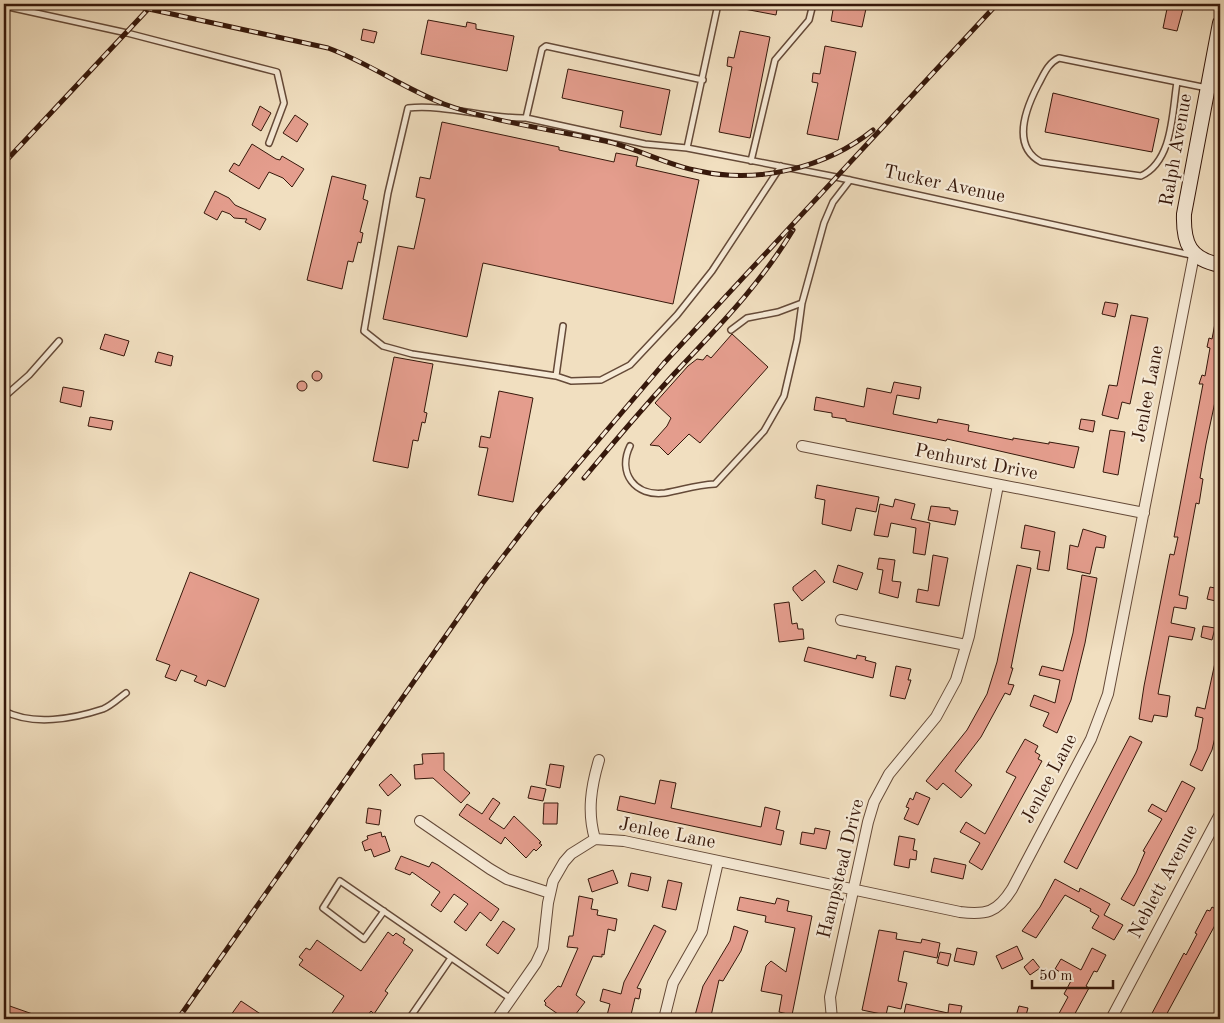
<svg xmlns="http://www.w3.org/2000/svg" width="1224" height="1023" font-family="'Old Standard TT',serif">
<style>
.building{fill:#e49d8d;stroke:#36180b}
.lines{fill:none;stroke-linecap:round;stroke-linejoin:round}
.lane-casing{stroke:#654a38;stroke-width:8}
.street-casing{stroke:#654a38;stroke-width:12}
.secondary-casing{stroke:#36180b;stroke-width:16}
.lane{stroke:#f6ead6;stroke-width:5}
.street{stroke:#f6ead6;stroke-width:10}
.secondary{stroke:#f6ead6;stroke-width:14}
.rail-casing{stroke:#36180b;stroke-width:5}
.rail{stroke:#f6ead6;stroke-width:3;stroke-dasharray:9;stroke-linecap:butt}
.labels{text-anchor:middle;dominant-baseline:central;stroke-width:4.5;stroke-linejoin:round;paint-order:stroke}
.street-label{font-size:19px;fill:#36180b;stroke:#f6ead6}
</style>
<rect width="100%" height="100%" fill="#f1dfc0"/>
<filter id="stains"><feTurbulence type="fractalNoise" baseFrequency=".004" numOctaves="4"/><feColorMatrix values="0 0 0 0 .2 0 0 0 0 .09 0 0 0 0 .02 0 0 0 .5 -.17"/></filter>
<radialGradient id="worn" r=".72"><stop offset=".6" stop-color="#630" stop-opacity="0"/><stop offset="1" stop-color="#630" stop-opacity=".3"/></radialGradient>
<path class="building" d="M 739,4 L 778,4 L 776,15 L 739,8 Z
M 834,4 L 867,4 L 862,27 L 831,21 Z
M 1168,4 L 1176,5 L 1176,8 L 1183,9 L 1177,31 L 1163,28 Z
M 428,20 L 466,27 L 467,22 L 476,24 L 476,29 L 514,36 L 507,71 L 421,54 Z
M 363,29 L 377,32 L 374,43 L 361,40 Z
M 740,31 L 770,37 L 750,138 L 719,132 L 732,67 L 727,66 L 728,57 L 734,58 Z
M 825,46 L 856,52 L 838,140 L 807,134 L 818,83 L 812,82 L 813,73 L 820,74 Z
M 568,69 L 670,90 L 661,135 L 620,127 L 623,111 L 562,98 Z
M 1053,93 L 1159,119 L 1152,152 L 1045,132 Z
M 260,106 L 271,113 L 261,131 L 252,125 Z
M 295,115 L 308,124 L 297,142 L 283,133 Z
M 442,122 L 559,147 L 559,150 L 614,162 L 616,153 L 638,157 L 636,166 L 699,180 L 673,304 L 483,263 L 467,337 L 383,319 L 398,246 L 414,249 L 425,199 L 416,197 L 420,177 L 430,179 Z
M 252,144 L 276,159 L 280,160 L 282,156 L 304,169 L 292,187 L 283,178 L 269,172 L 259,189 L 229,171 L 234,163 L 239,166 Z
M 332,176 L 366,185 L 363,199 L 368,201 L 360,232 L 363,233 L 361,243 L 358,242 L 353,262 L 348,261 L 342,289 L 307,280 Z
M 215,191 L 229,198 L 235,205 L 266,219 L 260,230 L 245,222 L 247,219 L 234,218 L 230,214 L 222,211 L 217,220 L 204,213 Z
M 1105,302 L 1118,304 L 1115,317 L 1102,314 Z
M 1131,315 L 1148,318 L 1130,404 L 1122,402 L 1118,419 L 1102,415 L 1109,385 L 1117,386 Z
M 1216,318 L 1220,318 L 1220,389 L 1218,389 L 1216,397 L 1206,444 L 1200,478 L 1203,479 L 1199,504 L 1196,503 L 1179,595 L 1188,597 L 1186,609 L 1174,607 L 1171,623 L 1195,628 L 1192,640 L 1169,636 L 1158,694 L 1170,696 L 1167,717 L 1154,715 L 1152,722 L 1139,719 L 1144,686 L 1170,554 L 1174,555 L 1178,537 L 1174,537 L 1203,384 L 1199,384 L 1202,375 L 1205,376 L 1210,348 L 1207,347 L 1209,338 L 1212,339 Z
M 105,334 L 129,341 L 124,356 L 100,349 Z
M 732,334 L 768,367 L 700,443 L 689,434 L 668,455 L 659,446 L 650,445 L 667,426 L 671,418 L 655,403 L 688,366 L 697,359 L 703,360 L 707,355 L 711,358 Z
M 158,352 L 173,356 L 171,366 L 155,362 Z
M 394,357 L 433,364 L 424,412 L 427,413 L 425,423 L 422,422 L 418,441 L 413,440 L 408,468 L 373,461 Z
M312 376a5 5 0 1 1 10 0a5 5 0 1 1-10 0Z
M297 386a5 5 0 1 1 10 0a5 5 0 1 1-10 0Z
M 894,382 L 921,387 L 919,399 L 897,395 L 893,414 L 937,423 L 938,419 L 969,425 L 968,431 L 1013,440 L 1013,438 L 1049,444 L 1049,442 L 1079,447 L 1074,468 L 947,439 L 946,441 L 846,421 L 846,419 L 832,417 L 832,413 L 814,410 L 816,397 L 864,407 L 867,388 L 891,393 Z
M 63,387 L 84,391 L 81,407 L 60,402 Z
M 499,391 L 533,398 L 513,502 L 478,495 L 488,448 L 479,447 L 481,436 L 490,438 Z
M 90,417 L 113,421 L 111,430 L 88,426 Z
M 1081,419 L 1095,421 L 1093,432 L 1079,429 Z
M 1110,430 L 1125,432 L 1118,475 L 1103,472 Z
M 817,485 L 879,497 L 876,512 L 856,508 L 851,531 L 822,524 L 825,500 L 815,498 Z
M 895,499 L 915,504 L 911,519 L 930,523 L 925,555 L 913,553 L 916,528 L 891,523 L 888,537 L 874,535 L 880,504 L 893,507 Z
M 931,506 L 950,508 L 950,510 L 958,511 L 955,525 L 928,520 Z
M 1025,525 L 1055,532 L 1049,571 L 1037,569 L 1040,551 L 1021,548 Z
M 1083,529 L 1106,536 L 1104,548 L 1096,547 L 1090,574 L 1067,569 L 1070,545 L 1078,547 Z
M 933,555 L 948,558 L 939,606 L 916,602 L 918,589 L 928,591 Z
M 879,558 L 895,560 L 892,581 L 901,582 L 898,598 L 879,593 L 883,570 L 877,569 Z
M 838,565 L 863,573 L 857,590 L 833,582 Z
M 1017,565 L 1031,568 L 1011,668 L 1013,668 L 1008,684 L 1014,685 L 1010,695 L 1005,693 L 981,737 L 955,771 L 972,785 L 961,798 L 943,783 L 937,790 L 926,781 L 967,730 L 987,694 L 997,662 Z
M 815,570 L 825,582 L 802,601 L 793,590 L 793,587 Z
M 190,572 L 259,599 L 225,687 L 208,680 L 206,686 L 194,681 L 197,676 L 181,670 L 176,681 L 165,677 L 170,665 L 156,660 Z
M 1082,575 L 1097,578 L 1085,643 L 1071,700 L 1057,733 L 1043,726 L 1049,713 L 1030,706 L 1034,695 L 1055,703 L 1060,680 L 1039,675 L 1042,666 L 1063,671 L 1073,633 Z
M 1210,587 L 1220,589 L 1220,602 L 1207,599 Z
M 789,602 L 792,624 L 797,623 L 798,629 L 803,629 L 804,639 L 779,642 L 774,604 Z
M 1203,626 L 1215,628 L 1212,640 L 1201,637 Z
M 808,647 L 856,659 L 857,655 L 866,657 L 865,660 L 876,663 L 873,678 L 804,661 Z
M 1216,658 L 1220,658 L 1220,716 L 1212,750 L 1202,771 L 1190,765 L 1197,749 L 1203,718 L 1195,716 L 1197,707 L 1205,709 Z
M 896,666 L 911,669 L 908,680 L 911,680 L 905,699 L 890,696 Z
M 1130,736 L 1142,742 L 1077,869 L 1064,862 Z
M 1025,739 L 1038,746 L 1035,752 L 1040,755 L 1038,759 L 1042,761 L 982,870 L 969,862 L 980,843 L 960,832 L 966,822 L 985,834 L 1016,777 L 1006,772 Z
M 444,753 L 444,770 L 470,793 L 461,803 L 433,778 L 415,779 L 414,765 L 423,764 L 422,754 Z
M 550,764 L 564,766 L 560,788 L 546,785 Z
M 391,774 L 401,785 L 388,796 L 379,785 Z
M 660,780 L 676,783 L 671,808 L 761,827 L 765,807 L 780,811 L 776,829 L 784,831 L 781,845 L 617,810 L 620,796 L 655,804 Z
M 1182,781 L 1195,788 L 1134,906 L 1121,899 L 1136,873 L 1145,852 L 1143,851 L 1162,819 L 1148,811 L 1152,804 L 1166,812 Z
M 531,786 L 546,789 L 543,801 L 528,798 Z
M 916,792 L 930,798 L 918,825 L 904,819 L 909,808 L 906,807 L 910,798 L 913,800 Z
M 493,798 L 500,803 L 489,819 L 504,829 L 514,816 L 541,842 L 539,843 L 542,845 L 536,851 L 534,849 L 526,858 L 505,837 L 501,844 L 459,815 L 467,804 L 482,814 Z
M 544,803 L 558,803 L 557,824 L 543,824 Z
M 368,808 L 381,810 L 379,825 L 366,823 Z
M 815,828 L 830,831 L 826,849 L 800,844 L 802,832 L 814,834 Z
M 381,832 L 382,837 L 385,836 L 390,851 L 374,857 L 371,849 L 365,851 L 362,842 L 368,839 L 367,836 Z
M 899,836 L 915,839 L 913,850 L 917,851 L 916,860 L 910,859 L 909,868 L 894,865 Z
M 401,856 L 429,867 L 432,862 L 438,865 L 499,909 L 491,921 L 480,912 L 466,931 L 454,922 L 468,904 L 454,894 L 441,912 L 431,905 L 440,892 L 412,872 L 410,875 L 395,869 Z
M 934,858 L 966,865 L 963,879 L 931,872 Z
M 613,870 L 618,883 L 592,892 L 588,879 Z
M 631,873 L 651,877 L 648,891 L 628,886 Z
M 1055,879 L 1079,892 L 1080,888 L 1110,904 L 1104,915 L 1123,925 L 1114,940 L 1092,928 L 1099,916 L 1090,911 L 1091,909 L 1065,895 L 1036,938 L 1022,931 L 1040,907 Z
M 668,880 L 682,883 L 676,910 L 662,907 Z
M 579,896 L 593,899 L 591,909 L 598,910 L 597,915 L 617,919 L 615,931 L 608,929 L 604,955 L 602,954 L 602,957 L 593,956 L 576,995 L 585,1002 L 572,1019 L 565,1019 L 545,1005 L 546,1003 L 544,1001 L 558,986 L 561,987 L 578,948 L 567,947 L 569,936 L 573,936 Z
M 740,897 L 775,904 L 777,898 L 789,901 L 787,911 L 812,916 L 792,1015 L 779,1012 L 782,995 L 761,991 L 766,966 L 771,961 L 786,972 L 795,928 L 765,922 L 766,916 L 737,910 Z
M 1212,907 L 1220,911 L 1220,916 L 1164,1019 L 1149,1019 L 1184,953 L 1186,955 L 1197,934 L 1195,933 L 1207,910 L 1210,911 Z
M 503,921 L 515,929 L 498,954 L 486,945 Z
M 654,925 L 666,931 L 637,988 L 641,989 L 639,999 L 635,998 L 630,1019 L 606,1019 L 610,1004 L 600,1001 L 603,989 L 621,994 L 624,982 Z
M 734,926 L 748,931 L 741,951 L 723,981 L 719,980 L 711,1016 L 709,1019 L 694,1019 L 703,986 L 730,941 Z
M 879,930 L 897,933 L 896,939 L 921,943 L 922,939 L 940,943 L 937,958 L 904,951 L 898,981 L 907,983 L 901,1009 L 888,1006 L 886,1015 L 862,1010 Z
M 388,932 L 393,936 L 396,933 L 405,939 L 403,943 L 413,950 L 385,991 L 388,993 L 374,1014 L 371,1011 L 365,1019 L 328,1019 L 344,996 L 299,965 L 303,960 L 299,957 L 306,948 L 310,950 L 317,940 L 361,971 Z
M 1017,946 L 1023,959 L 1002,969 L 996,956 Z
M 957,948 L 977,952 L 974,965 L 954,961 Z
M 1092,948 L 1106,955 L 1097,972 L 1094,971 L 1086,986 L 1089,988 L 1072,1019 L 1056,1019 L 1068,997 L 1064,994 L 1072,979 L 1055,969 L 1061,959 L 1081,970 Z
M 940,952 L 951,954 L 948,966 L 937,963 Z
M 1033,959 L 1040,968 L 1030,975 L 1024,967 Z
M 241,1001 L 268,1019 L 228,1019 Z
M 4,1004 L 44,1018 L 44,1019 L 4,1019 Z
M 906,1004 L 948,1013 L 949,1004 L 962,1006 L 959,1019 L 903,1019 Z
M 1019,1006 L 1028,1008 L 1025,1019 L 1016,1016 Z"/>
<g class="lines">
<g class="lane-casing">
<path id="lane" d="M 4,6 L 127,33 L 277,72 L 284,103 L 269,143
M 703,80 L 546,46 L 542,49 L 526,118 L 645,144 L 687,148 L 836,177 L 1191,255
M 1177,82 C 1172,113 1173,161 1141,176 L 1041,162 C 1011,146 1026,108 1038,85 C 1044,74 1048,63 1059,58 L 1207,88
M 526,118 C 486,119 447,104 408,108 L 388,193 L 364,331 L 383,346 L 412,354 L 556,376 L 571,381 L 601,380 L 630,365 L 677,315 L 712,271 L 781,166
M 687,148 L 718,4
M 751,161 L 775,60 L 809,20 L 813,4
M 731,330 L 747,318 L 778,312 L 802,303
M 556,376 L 563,326
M 4,397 L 29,375 L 59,341
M 630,446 C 617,473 635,497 665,493 C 683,490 695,485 715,484 L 764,431 L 784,396 L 797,340 L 802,303 L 824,223 L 833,202 L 850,180
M 4,711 C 33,726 73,719 103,709 C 111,706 119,698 126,693
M 384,911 L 364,939 L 323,908 L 340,881 L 511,999
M 409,1019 L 451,958"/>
</g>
<g class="street-casing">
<path id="street" d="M 802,446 L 1144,513
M 841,620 L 966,645
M 420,821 L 490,869 L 507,879 L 550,893
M 595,839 C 587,812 591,787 599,760
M 497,1019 L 536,963 L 543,948 L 548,903 L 553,881 L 564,862 L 571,854 L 595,839 L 624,841 L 960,912 C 986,915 997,913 1012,889 L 1091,739 L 1108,694 L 1194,255
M 664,1019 L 673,983 L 702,932 L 718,862
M 832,1019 L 830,997 L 868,822 L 874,802 L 889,774 L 936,717 L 956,680 L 969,636 L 998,485
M 1111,1019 L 1220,814"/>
</g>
<g class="secondary-casing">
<path id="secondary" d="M 1220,23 L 1184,214 C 1183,244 1190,259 1220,265"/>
</g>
<use href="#lane" class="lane"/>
<use href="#street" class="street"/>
<use href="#secondary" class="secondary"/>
<g class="rail-casing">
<path id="rail" d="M 126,4 L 328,48 C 369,63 403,88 444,104 C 493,122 554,130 605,141 C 637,148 666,165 699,171 C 758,184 826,168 873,130
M 4,163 L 151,6
M 584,478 C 613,443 643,408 674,374 C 718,327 759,286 793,230
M 178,1019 L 482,584 L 538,511 L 664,363 L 997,4"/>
</g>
<use href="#rail" class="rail"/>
</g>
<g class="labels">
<g class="street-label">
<text transform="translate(1177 150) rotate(-80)">Ralph Avenue</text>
<text transform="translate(944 185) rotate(12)">Tucker Avenue</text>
<text transform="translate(1149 394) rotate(-79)">Jenlee Lane</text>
<text transform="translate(976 463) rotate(11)">Penhurst Drive</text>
<text transform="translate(1050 779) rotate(-62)">Jenlee Lane</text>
<text transform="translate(667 834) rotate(11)">Jenlee Lane</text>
<text transform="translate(842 869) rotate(-76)">Hampstead Drive</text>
<text transform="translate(1164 882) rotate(-62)">Neblett Avenue</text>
</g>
</g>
<rect width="1224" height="1023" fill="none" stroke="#f1dfc0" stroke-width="20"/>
<rect x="5" y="5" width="1214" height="1013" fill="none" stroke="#36180b" stroke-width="2.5"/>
<rect x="10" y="10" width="1204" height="1003" fill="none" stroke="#36180b"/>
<path d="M1032 980v8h81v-8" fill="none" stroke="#36180b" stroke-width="2.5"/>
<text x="1039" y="980" font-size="15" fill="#36180b" stroke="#f6ead6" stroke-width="4" paint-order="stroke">50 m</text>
<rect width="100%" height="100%" filter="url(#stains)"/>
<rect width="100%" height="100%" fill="url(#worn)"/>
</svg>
